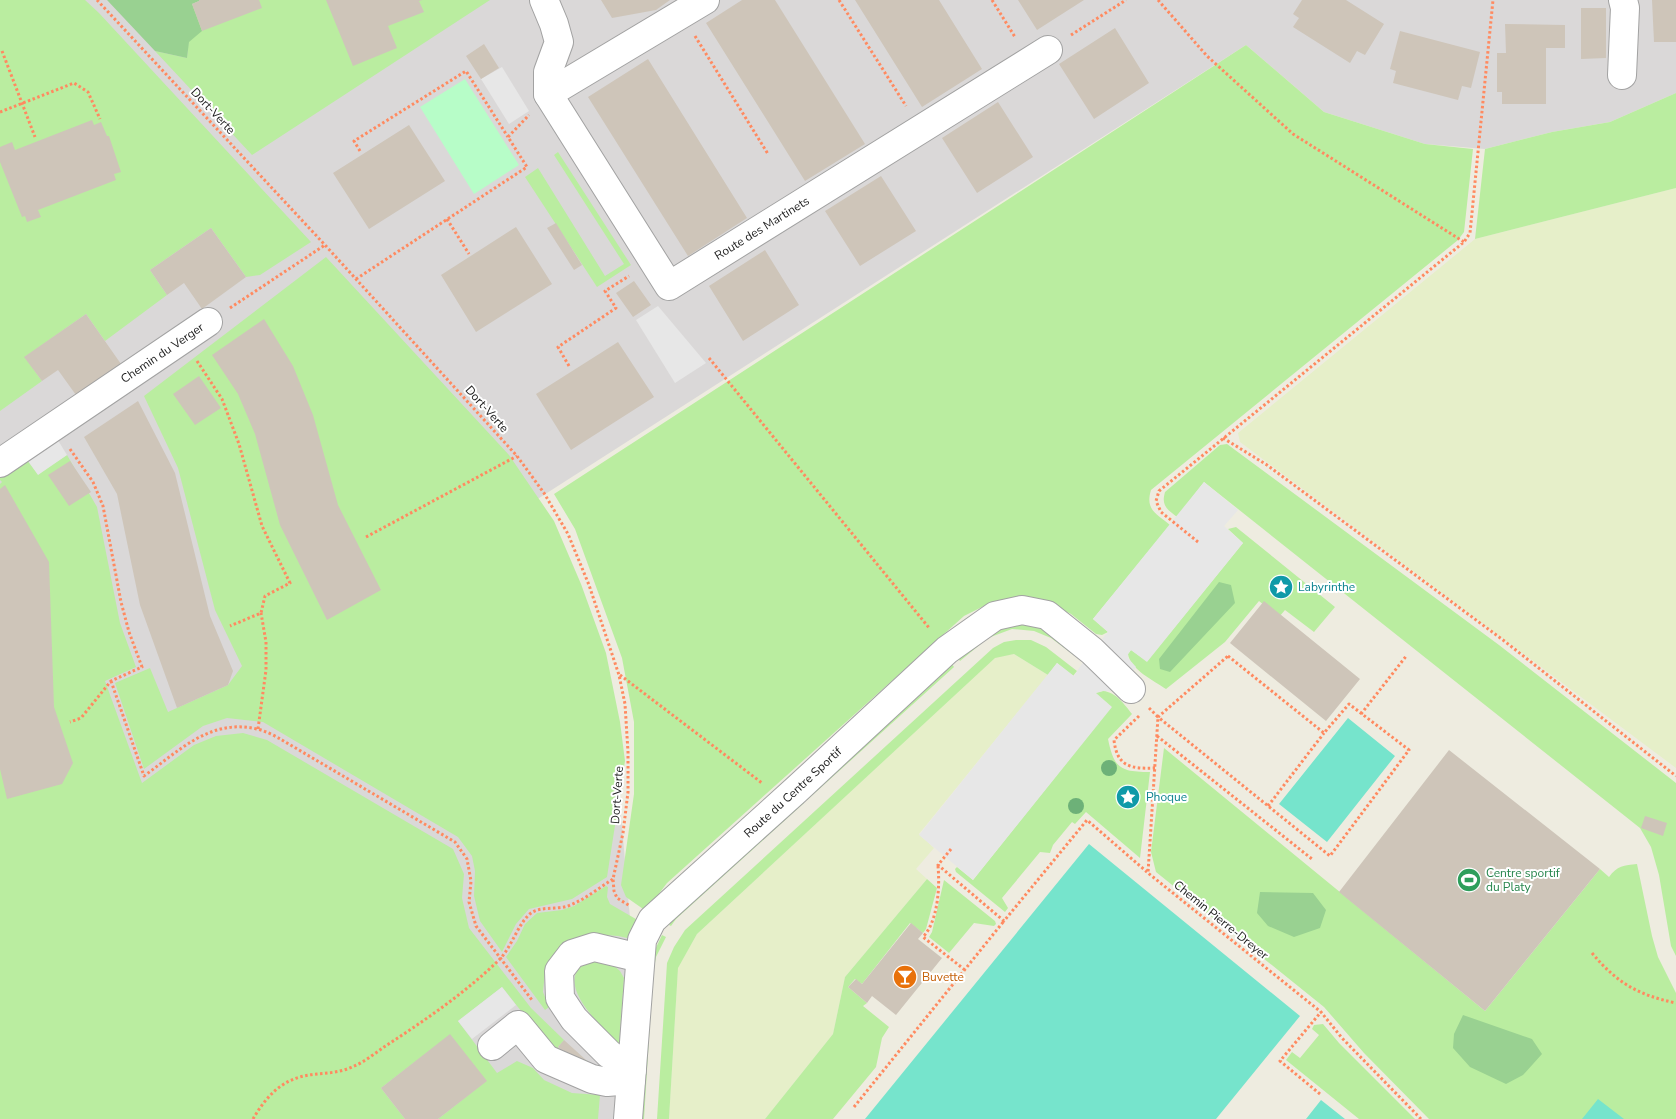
<svg xmlns="http://www.w3.org/2000/svg" width="1676" height="1119" font-family="'Nunito Sans',sans-serif">
<style>
.residential{fill:#dad8d8}
.farmland{fill:#e6efc9}
.grass{fill:#baeda0}
.forest{fill:#99d191}
.park{fill:#b7fdc8}
.pitch{fill:#76e4cc}
.parking{fill:#e7e7e7}
.building{fill:#cec5b9}
.lines{fill:none;stroke-linecap:round;stroke-linejoin:round}
.minor-casing{stroke:#a2a2a2;stroke-width:30}
.path{stroke:#ff8a60;stroke-width:3;stroke-dasharray:2.5 2.5;stroke-linecap:butt}
.minor{stroke:#fff;stroke-width:28}
.tree{fill:#6db178}
.labels{text-anchor:middle;dominant-baseline:central;stroke-width:4;stroke-linejoin:round;paint-order:stroke}
.street-label{font-size:12px;fill:#1b1b1b;stroke:#fff}
.culture-label{font-size:12px;fill:#0d838f;stroke:#fff;text-anchor:start}
.leisure-label{font-size:12px;fill:#27864d;stroke:#fff;text-anchor:start}
.food-label{font-size:12px;fill:#c56008;stroke:#fff;text-anchor:start}
</style>
<rect width="100%" height="100%" fill="#eeece0"/>
<path class="residential" d="M 0,0 L 1676,0 L 1676,93 L 1610,122 L 1552,132 L 1485,149 L 1425,144 L 1324,112 L 1246,45 L 536,500 L 610,689 L 631,930 L 618,1119 L 0,1119 Z"/>
<path class="farmland" d="M 1676,188 L 1676,768 L 1240,442 L 1238,433 L 1475,239 Z
M 1014,654 L 1048,675 L 919,834 L 934,848 L 916,869 L 927,879 L 845,977 L 833,1034 L 765,1119 L 669,1119 L 678,967 L 697,934 L 995,657 Z"/>
<path class="grass" d="M 0,0 L 85,0 L 99,13 L 311,242 L 260,275 L 246,277 L 211,228 L 150,270 L 167,295 L 105,341 L 86,314 L 25,357 L 42,381 L 0,411 Z
M 199,0 L 490,0 L 252,155 L 155,51 L 187,58 L 192,4 L 199,1 Z
M 1246,45 L 1324,112 L 1425,144 L 1473,149 L 1464,232 L 1458,240 L 1151,490 C 1145,510 1156,513 1170,525 L 1093,619 L 1108,632 L 1102,635 L 1096,634 L 1071,614 L 1049,603 L 1018,599 L 986,605 L 964,616 L 667,883 L 646,911 L 626,897 L 621,885 L 634,794 L 634,722 L 622,658 L 575,529 L 554,494 Z
M 1676,93 L 1676,188 L 1475,239 L 1485,149 L 1552,132 L 1610,122 Z
M 558,152 L 631,265 L 597,287 L 525,177 L 538,168 L 605,276 L 624,264 L 554,155 Z
M 326,257 L 509,455 L 554,521 L 581,584 L 606,653 L 620,722 L 625,761 L 607,877 L 572,899 L 529,909 L 516,924 L 502,952 L 480,921 L 474,896 L 475,871 L 472,856 L 458,837 L 263,722 L 227,718 L 203,726 L 144,769 L 115,683 L 150,668 L 168,712 L 228,685 L 242,666 L 215,610 L 178,468 L 144,396 Z
M 1227,444 L 1499,645 L 1676,783 L 1676,956 L 1671,946 L 1659,875 L 1651,847 L 1640,828 L 1204,482 L 1177,517 C 1167,509 1161,506 1165,492 L 1220,445 Z
M 67,455 L 97,507 L 120,623 L 136,667 L 105,681 L 142,783 L 194,745 L 216,736 L 243,733 L 267,740 L 453,849 L 464,874 L 462,898 L 469,928 L 531,1008 L 564,1040 L 558,1047 L 579,1067 L 586,1060 L 595,1068 L 583,1069 L 574,1068 L 560,1060 L 502,987 L 458,1021 L 497,1073 L 517,1061 L 533,1068 L 544,1080 L 572,1093 L 600,1095 L 598,1119 L 438,1119 L 486,1081 L 450,1035 L 381,1088 L 405,1119 L 0,1119 L 0,484 L 2,482 L 0,480 L 0,468 L 18,456 L 25,457 L 38,474 Z
M 1236,527 L 1335,607 L 1314,632 L 1285,610 L 1279,617 L 1259,601 L 1225,642 L 1166,689 C 1154,681 1130,669 1128,654 L 1131,650 L 1147,661 L 1243,543 L 1228,529 Z
M 1010,624 L 1035,626 L 1054,634 L 1085,659 L 1083,662 L 1051,638 L 1034,631 L 1012,629 L 988,638 L 960,661 L 958,658 L 985,632 Z
M 1016,640 L 1031,640 L 1046,647 L 1077,671 L 1073,676 L 1057,663 L 1048,675 L 1014,654 L 995,658 L 697,934 L 678,968 L 669,1119 L 657,1119 L 667,963 L 674,947 L 685,930 L 993,648 L 1004,642 Z
M 951,663 L 954,667 L 807,800 L 805,797 Z
M 1103,691 C 1116,692 1125,705 1132,714 L 1108,739 C 1114,768 1120,772 1150,772 L 1140,858 L 1086,812 L 1075,824 L 1072,822 L 1053,845 L 1050,853 L 1040,852 L 1002,898 L 1008,908 L 1005,912 L 956,872 L 955,869 L 957,867 L 973,880 L 1111,707 L 1095,693 Z
M 1164,748 L 1485,1011 L 1600,869 L 1609,877 C 1617,866 1624,865 1637,864 L 1652,936 L 1658,957 L 1676,993 L 1676,1119 L 1429,1119 L 1364,1053 L 1324,1007 L 1156,872 L 1151,852 Z
M 801,800 L 804,803 L 676,919 L 671,926 L 669,925 L 674,917 Z
M 927,879 L 937,888 L 926,929 L 923,933 L 910,923 L 862,984 L 855,979 L 848,987 L 867,1003 L 863,1006 L 889,1027 L 882,1038 L 876,1067 L 833,1119 L 765,1119 L 833,1034 L 845,977 Z
M 944,880 L 995,921 L 996,924 L 994,926 L 974,923 L 949,953 L 929,937 L 932,932 Z
M 606,886 L 608,887 L 607,897 L 610,904 L 641,922 L 632,939 L 618,936 L 591,934 L 567,942 L 545,972 L 543,992 L 549,1007 L 545,1010 L 506,957 L 517,941 L 525,924 L 537,913 L 562,910 L 574,906 Z
M 662,935 L 666,937 L 656,957 L 653,974 L 644,1119 L 639,1119 L 652,956 Z
M 588,961 L 609,961 L 620,971 L 624,978 L 619,1045 C 605,1029 560,991 579,968 C 581,965 586,963 588,961 Z
M 1323,1024 L 1339,1043 L 1415,1119 L 1359,1119 L 1286,1060 L 1292,1052 L 1300,1058 L 1319,1035 L 1312,1029 L 1314,1025 Z"/>
<path class="forest" d="M 107,0 L 199,0 L 199,1 L 192,4 L 202,31 L 189,42 L 187,58 L 155,51 Z
M 1219,582 L 1231,585 L 1235,603 L 1170,672 L 1160,669 L 1159,659 Z
M 1260,892 L 1313,893 L 1326,910 L 1320,928 L 1294,937 L 1268,926 L 1257,913 Z
M 1463,1015 L 1532,1039 L 1542,1054 L 1523,1075 L 1506,1084 L 1470,1067 L 1453,1048 L 1454,1034 Z"/>
<path class="park" d="M 465,79 L 519,165 L 474,194 L 420,107 Z"/>
<path class="pitch" d="M 1348,718 L 1395,756 L 1327,842 L 1279,804 Z
M 1089,844 L 1300,1016 L 1216,1119 L 865,1119 Z
M 1598,1099 L 1624,1119 L 1582,1119 Z
M 1321,1100 L 1345,1119 L 1306,1119 Z"/>
<path class="parking" d="M 502,67 L 529,111 L 509,124 L 481,79 Z
M 658,306 L 706,363 L 675,383 L 636,320 Z
M 56,437 L 67,455 L 38,475 L 25,457 Z
M 1204,482 L 1238,510 L 1224,526 L 1243,543 L 1147,662 L 1131,650 L 1128,654 L 1128,658 L 1136,667 L 1125,683 L 1110,691 L 1103,691 L 1096,693 L 1112,707 L 973,880 L 919,835 L 1057,663 L 1074,676 L 1085,659 L 1108,632 L 1093,619 Z
M 502,987 L 516,1005 L 472,1039 L 458,1021 Z"/>
<path class="building" d="M 199,0 L 259,0 L 262,8 L 202,31 L 192,4 L 199,1 Z
M 326,0 L 422,0 L 419,1 L 424,12 L 388,26 L 397,48 L 353,66 Z
M 601,0 L 670,0 L 656,10 L 612,18 Z
M 742,0 L 775,0 L 865,144 L 805,181 L 706,23 Z
M 855,0 L 939,0 L 982,69 L 922,107 Z
M 1018,0 L 1084,0 L 1037,30 Z
M 1302,0 L 1346,0 L 1384,24 L 1365,55 L 1357,51 L 1350,63 L 1293,27 L 1299,18 L 1293,14 Z
M 1652,0 L 1676,0 L 1676,42 L 1654,42 Z
M 1581,8 L 1606,8 L 1606,58 L 1581,59 Z
M 1505,24 L 1565,25 L 1565,48 L 1546,48 L 1546,104 L 1502,104 L 1502,92 L 1497,92 L 1497,53 L 1506,53 Z
M 1115,28 L 1149,83 L 1094,119 L 1059,64 Z
M 1400,31 L 1480,52 L 1471,88 L 1462,86 L 1458,100 L 1393,83 L 1396,71 L 1390,69 Z
M 484,44 L 499,68 L 481,79 L 466,56 Z
M 648,59 L 747,218 L 688,256 L 588,97 Z
M 998,102 L 1033,157 L 977,193 L 942,138 Z
M 92,120 L 94,125 L 101,122 L 107,136 L 109,136 L 121,172 L 114,174 L 116,180 L 38,210 L 41,217 L 27,222 L 25,216 L 22,217 L 0,162 L 0,147 L 12,142 L 15,150 Z
M 409,125 L 445,181 L 369,229 L 333,173 Z
M 881,176 L 916,231 L 860,266 L 825,211 Z
M 556,223 L 582,265 L 574,270 L 547,228 Z
M 516,227 L 552,284 L 476,332 L 441,275 Z
M 211,228 L 246,277 L 202,309 L 184,283 L 167,295 L 150,270 Z
M 765,250 L 799,305 L 743,341 L 709,286 Z
M 634,281 L 651,305 L 633,317 L 616,293 Z
M 86,314 L 121,364 L 76,395 L 58,370 L 42,381 L 24,357 Z
M 264,319 L 293,366 L 313,415 L 338,505 L 381,590 L 327,620 L 280,525 L 255,434 L 238,394 L 212,355 Z
M 618,342 L 654,397 L 571,450 L 536,394 Z
M 199,376 L 221,408 L 195,425 L 173,394 Z
M 138,401 L 175,473 L 210,616 L 233,671 L 228,685 L 177,708 L 140,605 L 117,494 L 84,437 Z
M 70,461 L 91,492 L 69,506 L 48,475 Z
M 5,485 L 49,562 L 54,707 L 73,763 L 62,784 L 7,799 L 0,769 L 0,489 Z
M 1264,601 L 1360,679 L 1326,721 L 1230,643 Z
M 1449,750 L 1600,869 L 1485,1011 L 1339,892 Z
M 1645,816 L 1667,823 L 1663,836 L 1641,828 Z
M 911,923 L 923,933 L 918,939 L 942,958 L 896,1015 L 872,996 L 867,1003 L 848,987 L 856,979 L 862,984 Z
M 450,1034 L 487,1081 L 438,1119 L 405,1119 L 381,1088 Z
M 564,1040 L 586,1060 L 580,1067 L 558,1047 Z"/>
<g class="lines">
<g class="minor-casing">
<g id="minor">
<path id="s1" d="M 544,0 L 554,24 L 559,42 L 548,72 L 548,94 L 669,286 L 1048,50"/>
<path d="M 1622,75 L 1625,8 L 1623,0"/>
<path d="M 548,94 L 705,0"/>
<path id="s2" d="M 0,463 L 208,322"/>
<path d="M 492,1046 L 518,1025 L 546,1059 L 592,1079 L 607,1082 L 631,1080"/>
<path d="M 632,1070 L 609,1054 L 574,1019 L 560,998 L 559,971 L 572,954 L 594,947 L 640,958"/>
<path id="s3" d="M 628,1119 L 642,940 L 652,920 L 796,790 L 947,650 L 995,616 L 1022,610 L 1047,615 L 1092,651 L 1131,689"/>
</g>
</g>
<path class="path" d="M 97,0 L 325,245 L 517,456 L 544,493 L 568,534 L 589,585 L 619,675 L 625,704 L 628,752 L 628,792 L 623,833 L 613,879 L 614,891 L 617,898 L 630,906
M 839,0 L 906,106
M 992,0 L 1015,37
M 1158,0 L 1207,56 L 1293,134 L 1464,242
M 1071,35 L 1126,0
M 695,36 L 768,154
M 2,51 L 35,137
M 0,112 L 74,83 L 88,92 L 100,119
M 360,151 L 354,141 L 466,71 L 508,137
M 447,219 L 469,254
M 356,279 L 527,167 L 508,137 L 529,115
M 230,308 L 325,245
M 709,358 L 930,629
M 197,361 L 222,399 L 239,444 L 262,526 L 290,583 L 265,596 L 261,613 L 230,626
M 569,366 L 558,347 L 616,308 L 605,291 L 629,276
M 1223,438 L 1267,465 L 1503,640 L 1676,776
M 70,449 L 93,482 L 103,506 L 121,602 L 129,632 L 142,667 L 111,681 L 81,718 L 70,722
M 366,537 L 517,456
M 1198,542 L 1161,512 L 1156,501 L 1159,491 L 1464,242 L 1470,233 L 1493,0
M 1228,656 L 1324,733 L 1349,704 L 1409,750 L 1330,856 L 1158,717 Z
M 620,675 L 762,783
M 111,681 L 144,776 C 179,751 210,718 257,729 C 266,731 275,736 282,740 L 455,842 L 467,859 L 471,881 L 469,902 L 476,926 L 532,1000
M 1149,708 L 1158,717 L 1148,873 L 1321,1012 L 1342,1038 L 1421,1119
M 1361,714 L 1407,655
M 1139,716 L 1114,740 C 1117,767 1131,769 1155,768
M 258,729 L 266,670 L 266,642 L 261,613
M 1157,736 L 1312,859
M 1268,806 L 1324,733
M 951,849 L 938,865 L 1004,921 L 1087,820 L 1147,872
M 938,866 C 940,887 938,921 923,937 L 965,970
M 1592,953 C 1617,983 1638,995 1676,1003
M 1320,1094 L 1280,1061 L 1321,1012
M 854,1107 L 1004,921
M 253,1119 C 264,1100 278,1083 300,1077 C 317,1072 335,1075 352,1067 C 363,1063 374,1054 384,1047 C 424,1021 465,993 499,960 C 512,947 518,923 531,913 C 541,906 556,910 568,906 C 584,900 599,888 613,879"/>
<use href="#minor" class="minor"/>
</g>
<g class="tree">
<circle cx="1109" cy="768" r="8"/>
<circle cx="1076" cy="806" r="8"/>
</g>
<defs>
<g id="sight-disc" transform="scale(1.25)"><circle r="9.5" fill="#0f9aa8" stroke="#fff"/><path d="M0-6L1.8-2.2L6-1.7L2.9 1.2L3.7 5.4L0 3.3L-3.7 5.4L-2.9 1.2L-6-1.7L-1.8-2.2Z" fill="#fff"/></g>
<g id="stadium-disc" transform="scale(1.25)"><circle r="9.5" fill="#2e9e5b" stroke="#fff"/><path d="M0-5a6.5 5 0 1 0 0 10a6.5 5 0 1 0 0-10ZM-3.5-1.8h7v3.6h-7Z" fill="#fff"/></g>
<g id="bar-disc" transform="scale(1.25)"><circle r="9.5" fill="#e8710a" stroke="#fff"/><path d="M-6-5H6L.8 .8V4.5H3.5V6h-7V4.5H-.8V.8Z" fill="#fff"/></g>
</defs>
<g fill-rule="evenodd">
<use href="#sight-disc" x="1281" y="587"/>
<use href="#sight-disc" x="1128" y="797"/>
<use href="#stadium-disc" x="1469" y="880"/>
<use href="#bar-disc" x="905" y="977"/>
</g>
<g class="labels">
<g class="street-label">
<text transform="translate(213 111) rotate(47)">Dort-Verte</text>
<text stroke="none"><textPath href="#s1" startOffset="435">Route des Martinets</textPath></text>
<text stroke="none"><textPath href="#s2" startOffset="196">Chemin du Verger</textPath></text>
<text transform="translate(487 409) rotate(48)">Dort-Verte</text>
<text stroke="none"><textPath href="#s3" startOffset="392">Route du Centre Sportif</textPath></text>
<text transform="translate(617 795) rotate(-86)">Dort-Verte</text>
<text transform="translate(1221 920) rotate(39)">Chemin Pierre-Dreyer</text>
</g>
<g class="culture-label">
<text x="1298" y="587">Labyrinthe</text>
<text x="1146" y="797">Phoque</text>
</g>
<g class="leisure-label">
<text x="1486" y="873">Centre sportif<tspan x="1486" dy="14">du Platy</tspan></text>
</g>
<g class="food-label">
<text x="922" y="977">Buvette</text>
</g>
</g>
</svg>
